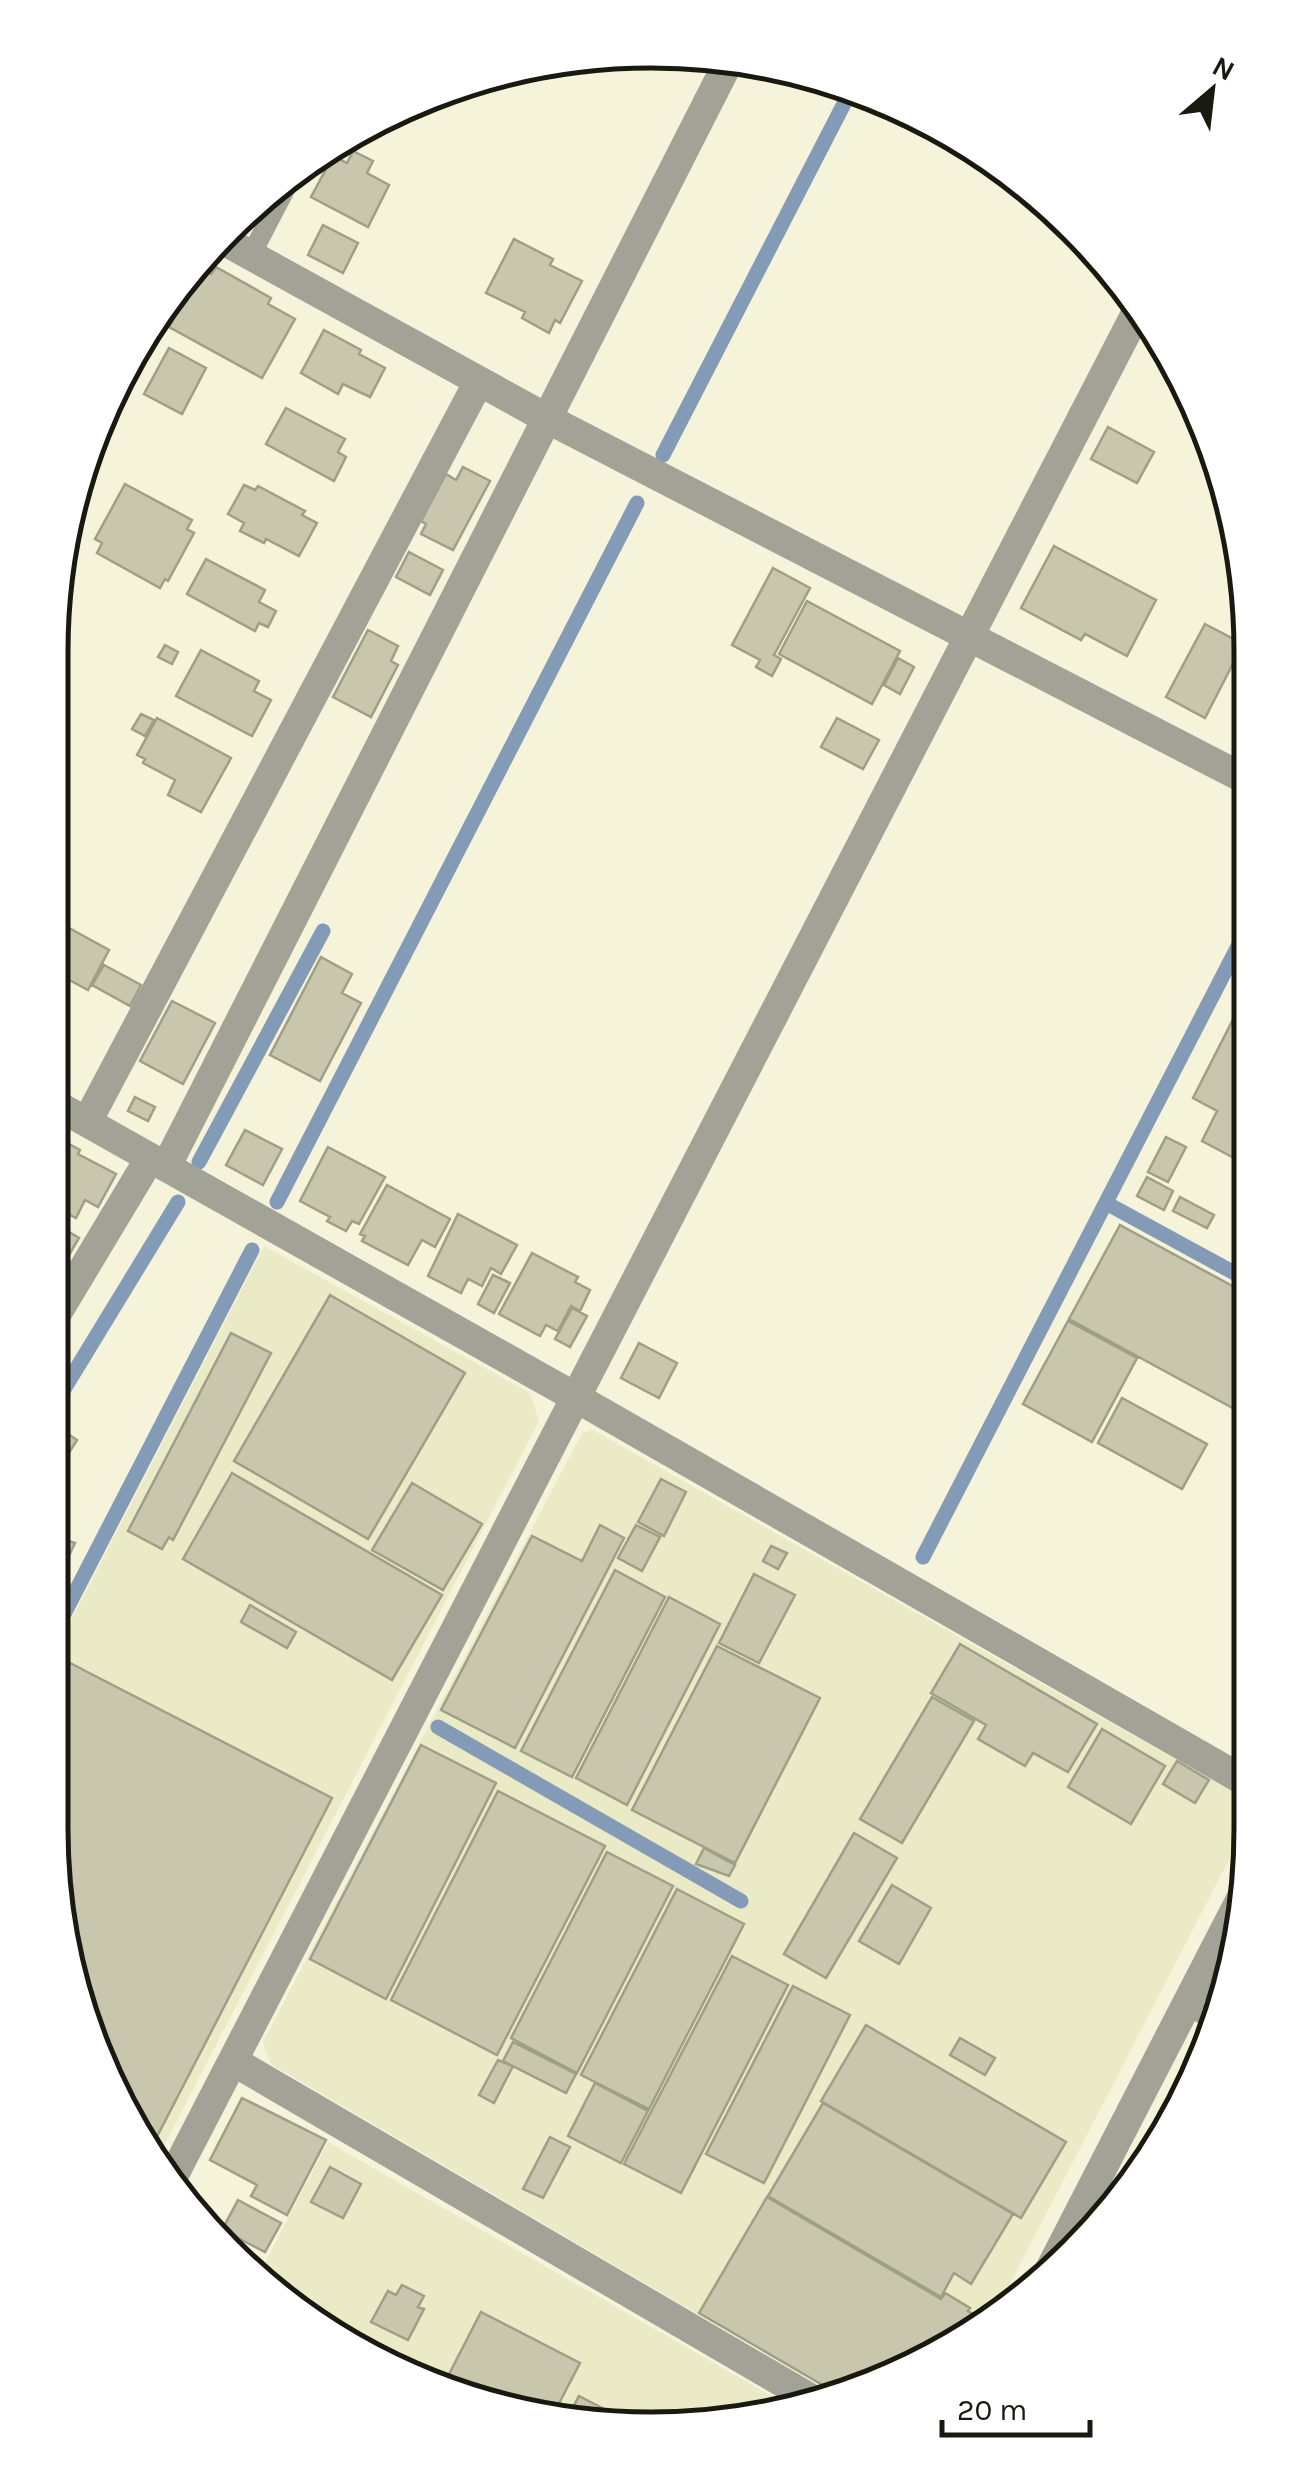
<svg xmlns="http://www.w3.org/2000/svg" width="1302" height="2480" font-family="Karla,sans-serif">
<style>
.built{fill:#ebeac7}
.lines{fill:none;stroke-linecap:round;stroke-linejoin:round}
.stream{stroke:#849bb7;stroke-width:15}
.building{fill:#c8c7ad;stroke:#9f9e86;stroke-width:2.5}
.lane{stroke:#a2a297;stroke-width:20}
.street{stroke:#a2a297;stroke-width:30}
.rim{fill:none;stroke:#1a1910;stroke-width:5}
</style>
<rect width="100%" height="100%" fill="#f5f4da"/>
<path class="built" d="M 264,1246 L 530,1393 L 539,1421 L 156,2161 L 82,2023 L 50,1829 L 50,1661 Z
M 593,1430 L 1251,1802 L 1251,1817 L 995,2313 L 881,2384 L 836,2395 L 271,2064 L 263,2042 L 582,1433 Z
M 1213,2007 L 1190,2095 L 1123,2182 L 1159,2113 Z
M 328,2142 L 789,2406 L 691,2429 L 496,2410 L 318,2329 L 259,2274 Z"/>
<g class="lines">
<path class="stream" d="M 663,455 L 849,94
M 199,1162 L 323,931
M 277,1202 L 637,503
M 1106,1203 L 1249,1281
M 50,1412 L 178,1202
M 923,1557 L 1248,927
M 50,1641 L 252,1250
M 438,1727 L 741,1901"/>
</g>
<path class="building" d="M 353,151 L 373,161 L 367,173 L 389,185 L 368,227 L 311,197 L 333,156 L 347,163 Z
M 323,225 L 358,243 L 343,273 L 308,255 Z
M 514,239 L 553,259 L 550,265 L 582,281 L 560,323 L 555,320 L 549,333 L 522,318 L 525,312 L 486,293 Z
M 216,267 L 271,298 L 268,304 L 295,319 L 262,378 L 169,327 L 202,268 L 211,274 Z
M 324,330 L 361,350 L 359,354 L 385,368 L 370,397 L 343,384 L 338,394 L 301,373 Z
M 169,348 L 206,368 L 182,414 L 144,394 Z
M 286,408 L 345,439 L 338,452 L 346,457 L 334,481 L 266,444 Z
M 1108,427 L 1154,452 L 1137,483 L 1091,459 Z
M 463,467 L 490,481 L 453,550 L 421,534 L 426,524 L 421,521 L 446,474 L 456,480 Z
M 125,484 L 192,520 L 187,529 L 194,533 L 168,581 L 165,579 L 160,588 L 97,553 L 102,543 L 95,539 Z
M 244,485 L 255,490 L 258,486 L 305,511 L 302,515 L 317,523 L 299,556 L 266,539 L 264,543 L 240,531 L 244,523 L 228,514 Z
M 1054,546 L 1156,600 L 1127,656 L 1085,634 L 1081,640 L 1021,608 Z
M 409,552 L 443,570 L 430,595 L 396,577 Z
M 206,559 L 265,590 L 259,602 L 276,611 L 268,627 L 259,623 L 255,631 L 187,594 Z
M 773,568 L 810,588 L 774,655 L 781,659 L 772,676 L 756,667 L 760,660 L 732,645 Z
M 807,601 L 900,651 L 872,704 L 779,654 Z
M 1205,624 L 1243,644 L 1205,718 L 1166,697 Z
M 368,630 L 398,646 L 391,661 L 398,665 L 371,717 L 333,697 Z
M 165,645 L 178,652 L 172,664 L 158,657 Z
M 201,650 L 259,681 L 254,691 L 271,700 L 252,736 L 176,696 Z
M 898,658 L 914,667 L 900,694 L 884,685 Z
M 141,714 L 154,720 L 145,736 L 132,729 Z
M 157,718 L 231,758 L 201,812 L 168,795 L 175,780 L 143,763 L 145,759 L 137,755 Z
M 837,718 L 879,740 L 863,769 L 821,747 Z
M 51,918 L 109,950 L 88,990 L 51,970 Z
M 321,957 L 352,974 L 342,993 L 361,1003 L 320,1081 L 270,1055 Z
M 104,965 L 141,985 L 130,1006 L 92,985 Z
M 1248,990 L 1249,1166 L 1202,1141 L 1217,1111 L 1193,1098 Z
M 172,1001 L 215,1023 L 183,1084 L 140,1061 Z
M 135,1097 L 155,1107 L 148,1121 L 128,1111 Z
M 245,1130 L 282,1149 L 263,1185 L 226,1165 Z
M 51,1134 L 80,1150 L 78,1154 L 116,1174 L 98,1207 L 85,1200 L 76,1218 L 51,1205 Z
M 1166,1137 L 1186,1147 L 1168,1182 L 1148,1172 Z
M 328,1147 L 385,1177 L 359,1224 L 352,1221 L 346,1231 L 327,1221 L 330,1217 L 300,1201 Z
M 1147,1177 L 1173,1191 L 1164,1210 L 1137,1196 Z
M 387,1185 L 450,1219 L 435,1247 L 422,1240 L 408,1265 L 362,1241 L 365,1236 L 360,1234 Z
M 1180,1197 L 1214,1215 L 1207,1228 L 1173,1211 Z
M 458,1214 L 517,1245 L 501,1274 L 491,1268 L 482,1286 L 468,1279 L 461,1293 L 428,1276 Z
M 51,1221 L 79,1238 L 69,1255 L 51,1244 Z
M 1120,1225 L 1249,1295 L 1249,1417 L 1069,1319 Z
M 532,1253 L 578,1277 L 575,1282 L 590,1290 L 580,1311 L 571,1306 L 558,1331 L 546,1325 L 540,1336 L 499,1314 Z
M 493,1275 L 510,1283 L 494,1313 L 478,1304 Z
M 330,1295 L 465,1373 L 368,1539 L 234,1461 Z
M 572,1308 L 587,1316 L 570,1347 L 555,1339 Z
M 1068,1321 L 1137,1358 L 1092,1442 L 1023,1404 Z
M 231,1333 L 271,1353 L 173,1540 L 169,1537 L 162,1549 L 128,1531 Z
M 639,1343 L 677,1363 L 659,1398 L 621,1378 Z
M 1122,1398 L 1207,1444 L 1182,1489 L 1098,1443 Z
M 62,1430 L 77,1440 L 50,1483 L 50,1449 Z
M 232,1473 L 442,1595 L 392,1680 L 183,1559 Z
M 661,1479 L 686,1492 L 664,1536 L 638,1522 Z
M 412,1483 L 482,1524 L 443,1590 L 372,1550 Z
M 600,1525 L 624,1538 L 515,1748 L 441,1710 L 532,1536 L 582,1561 Z
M 636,1525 L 660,1537 L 642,1571 L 618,1558 Z
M 62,1539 L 75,1543 L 63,1568 L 50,1562 L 50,1544 Z
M 771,1546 L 787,1553 L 778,1569 L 763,1561 Z
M 615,1570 L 665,1597 L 572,1777 L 521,1751 Z
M 754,1574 L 795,1595 L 759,1663 L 719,1643 Z
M 669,1597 L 720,1624 L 627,1805 L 576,1778 Z
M 250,1605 L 296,1632 L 287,1648 L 241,1622 Z
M 960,1644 L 1097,1724 L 1068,1772 L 1033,1753 L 1025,1766 L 978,1739 L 986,1725 L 931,1693 Z
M 717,1646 L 820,1698 L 735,1863 L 632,1810 Z
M 70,1663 L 332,1798 L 150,2150 L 82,2023 L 50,1829 L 50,1701 Z
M 932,1697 L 974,1721 L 902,1843 L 860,1819 Z
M 1102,1729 L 1165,1766 L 1131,1824 L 1068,1787 Z
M 421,1745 L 496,1783 L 386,1999 L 310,1959 Z
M 1177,1761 L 1209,1780 L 1195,1803 L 1163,1784 Z
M 498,1791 L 605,1846 L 497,2055 L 391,2000 Z
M 854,1833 L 897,1858 L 826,1978 L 784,1954 Z
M 704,1848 L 735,1865 L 729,1876 L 696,1864 Z
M 607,1852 L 673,1886 L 577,2073 L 511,2038 Z
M 892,1885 L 931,1908 L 899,1964 L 859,1941 Z
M 677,1889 L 744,1924 L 649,2109 L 581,2075 Z
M 732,1956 L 788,1985 L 681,2193 L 624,2164 Z
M 793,1986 L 850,2015 L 764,2183 L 706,2154 Z
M 866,2025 L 1066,2142 L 1021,2218 L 821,2101 Z
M 960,2038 L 995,2058 L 985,2075 L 950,2055 Z
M 513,2042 L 576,2074 L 566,2093 L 503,2061 Z
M 498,2060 L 513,2066 L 494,2103 L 479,2095 Z
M 595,2083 L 648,2111 L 621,2163 L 568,2136 Z
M 242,2098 L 326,2140 L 287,2215 L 251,2196 L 257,2185 L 210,2160 Z
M 823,2103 L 1013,2214 L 971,2284 L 954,2273 L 941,2297 L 768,2196 Z
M 550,2137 L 570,2147 L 543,2198 L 523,2189 Z
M 330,2167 L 361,2184 L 343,2218 L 311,2202 Z
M 767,2197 L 941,2299 L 945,2293 L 970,2308 L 968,2311 L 983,2320 L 882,2384 L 838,2394 L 699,2313 Z
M 238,2200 L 281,2223 L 265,2252 L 222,2230 Z
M 228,2245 L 259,2261 L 255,2270 Z
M 402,2285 L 424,2296 L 418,2307 L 424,2309 L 408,2340 L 371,2322 L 388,2291 L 396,2295 Z
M 481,2312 L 580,2363 L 553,2415 L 496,2410 L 443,2386 Z
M 579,2396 L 631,2423 L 568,2417 Z"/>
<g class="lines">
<path class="lane" d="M 251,255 L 291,178
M 1187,2005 L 1210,2018"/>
<path class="street" d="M 223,240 L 546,418 L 1247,780
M 111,390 L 116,380
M 51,1102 L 575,1397 L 1250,1784
M 87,1122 L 479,381
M 166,1167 L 729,61
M 51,1323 L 150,1158
M 233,2061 L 813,2400
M 169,2184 L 1140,306
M 1043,2283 L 1244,1893"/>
</g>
<path d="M0 0H1302V2480H0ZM651 68H651A583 583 0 0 1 1234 651V1829A583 583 0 0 1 651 2412H651A583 583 0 0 1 68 1829V651A583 583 0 0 1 651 68Z" fill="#fff" fill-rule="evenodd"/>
<path class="rim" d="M651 68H651A583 583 0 0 1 1234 651V1829A583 583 0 0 1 651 2412H651A583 583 0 0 1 68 1829V651A583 583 0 0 1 651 68Z"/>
<g transform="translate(1212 90) rotate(28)" stroke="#ffffff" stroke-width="8" paint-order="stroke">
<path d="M0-8L18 38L0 25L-18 38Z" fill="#1a1910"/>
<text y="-15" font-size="28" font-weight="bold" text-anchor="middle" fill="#1a1910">N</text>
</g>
<path d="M942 2420v15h148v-15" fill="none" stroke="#1a1910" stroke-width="5"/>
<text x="957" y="2420" font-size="30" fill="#1a1910" stroke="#ffffff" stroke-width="8" paint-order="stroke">20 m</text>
</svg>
